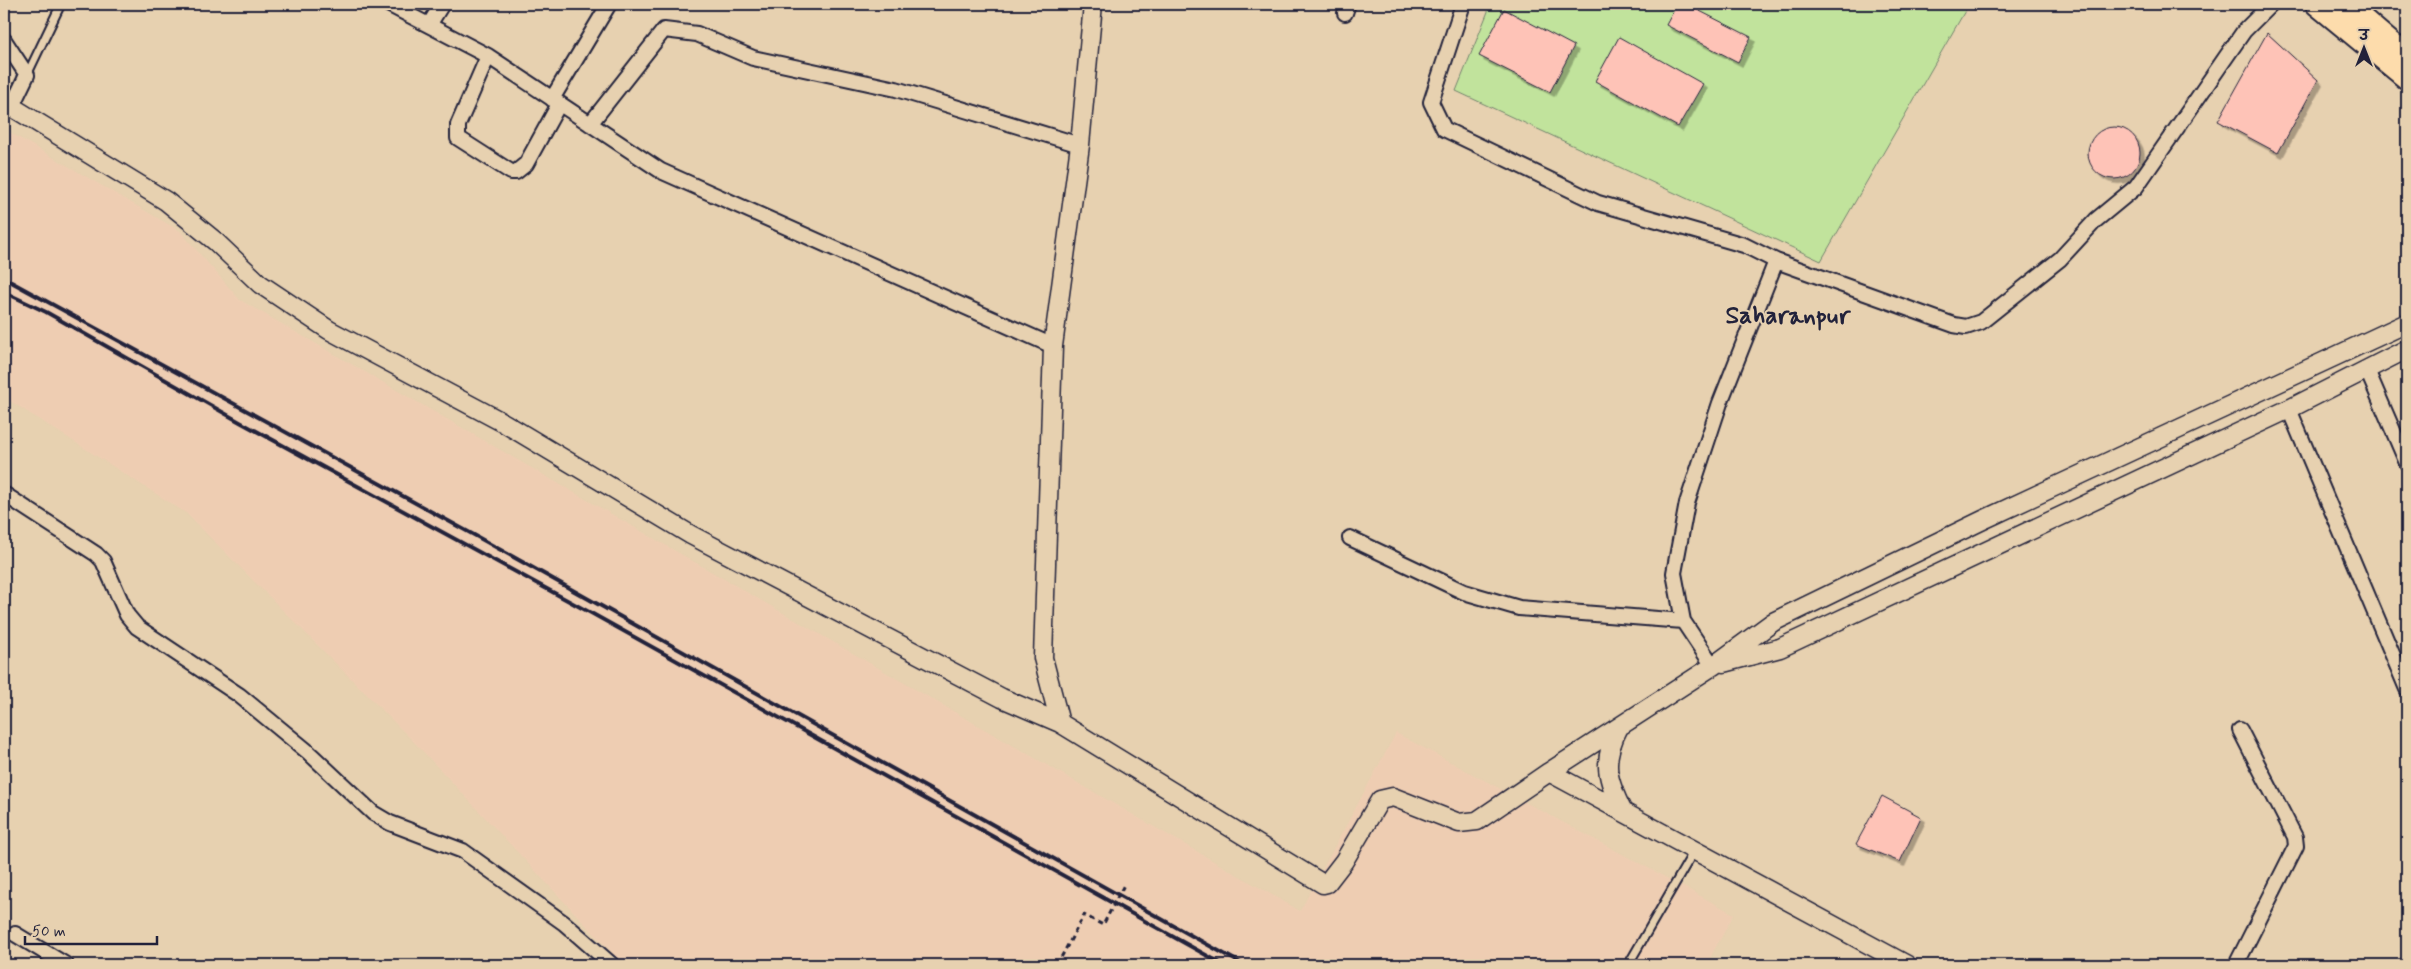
<svg xmlns="http://www.w3.org/2000/svg" width="2411" height="969" font-family="Mynerve,'Playpen Sans Deva',sans-serif">
<style>
.built{fill:#eecdb2}
.green{fill:#c1e39c;stroke:#72826c}
.building{fill:#fec3b7;stroke:#22223b;filter:url(#shadow)}
.lines{fill:none;stroke-linecap:round;stroke-linejoin:round}
.service-casing{stroke:#22223b;stroke-width:11}
.minor-casing{stroke:#22223b;stroke-width:18}
.tertiary-casing{stroke:#22223b;stroke-width:21}
.primary-casing{stroke:#22223b;stroke-width:26}
.service{stroke:#e7d1b0;stroke-width:7}
.minor{stroke:#e7d1b0;stroke-width:14}
.tertiary{stroke:#e7d1b0;stroke-width:18}
.primary{stroke:#fddcac;stroke-width:22}
.rail{stroke:#22223b;stroke-width:4}
.path-bridge{stroke:#22223b;stroke-width:3;stroke-dasharray:5 4;stroke-linecap:butt}
.labels{text-anchor:middle;dominant-baseline:central;stroke-width:4;stroke-linejoin:round;paint-order:stroke}
.town-label{font-size:25px;font-weight:bold;fill:#22223b;stroke:#e7d1b0}
</style>
<defs>
<filter id="shadow"><feDropShadow dx="4.5" dy="4.5" stdDeviation="0" flood-color="#0004"/></filter>
</defs>
<rect width="100%" height="100%" fill="#e7d1b0"/>
<filter id="ink" filterUnits="userSpaceOnUse"><feTurbulence type="fractalNoise" baseFrequency=".02" numOctaves="2"/><feDisplacementMap in="SourceGraphic" scale="10" xChannelSelector="R" yChannelSelector="G"/><feConvolveMatrix kernelMatrix="1 2 1 2 8 2 1 2 1" color-interpolation-filters="sRGB"/></filter>
<g filter="url(#ink)">
<path class="built" d="M 4,129 L 180,231 L 240,300 L 1300,911 L 1396,733 L 1734,914 L 1706,965 L 627,965 L 617,958 L 416,744 L 186,513 L 4,397 Z"/>
<path class="green" d="M 1491,4 L 1969,4 L 1821,261 L 1456,91 Z"/>
<path class="building" d="M 1677,4 L 1686,4 L 1751,37 L 1738,62 L 1666,25 Z
M 1504,9 L 1574,46 L 1550,92 L 1479,56 Z
M 2267,33 L 2318,80 L 2278,153 L 2218,121 Z
M 1619,37 L 1703,84 L 1678,127 L 1595,81 Z
M2088 153a26 26 0 1 1 52 0a26 26 0 1 1-52 0Z
M 1882,796 L 1921,817 L 1900,862 L 1856,844 Z"/>
<g class="lines">
<g class="service-casing">
<path id="service" d="M 27,75 L 61,4
M 1628,965 L 1694,851"/>
</g>
<g class="minor-casing">
<path id="minor" d="M 388,4 L 488,56 L 661,171 L 1053,346
M 1463,4 L 1431,102 L 1444,129 L 1598,203 L 1744,245 L 1776,261 L 1720,403 L 1687,503 L 1674,573 L 1683,621 L 1713,666
M 1345,13 L 1348,4
M 429,25 L 442,4
M 4,40 L 27,75 L 11,108
M 488,56 L 458,125 L 458,138 L 511,172 L 516,172 L 526,164 L 559,104
M 552,99 L 609,4
M 590,124 L 664,30 L 697,34 L 753,58 L 896,89 L 1080,145
M 1776,261 L 1954,325 L 1966,327 L 1981,322 L 2060,259 L 2096,220 L 2136,187 L 2244,31 L 2271,4
M 2367,370 L 2407,463
M 2289,409 L 2407,689
M 4,494 L 96,554 L 103,561 L 127,615 L 137,627 L 239,695 L 307,751 L 373,813 L 390,823 L 463,851 L 564,923 L 612,965
M 1350,538 L 1464,592 L 1519,608 L 1683,621
M 15,934 L 66,965
M 2236,965 L 2296,846 L 2295,837 L 2240,730"/>
</g>
<g class="tertiary-casing">
<path id="tertiary" d="M 1093,4 L 1080,145 L 1053,346 L 1043,658 L 1060,723 L 1323,884 L 1327,883 L 1344,861 L 1380,800 L 1393,797 L 1459,823 L 1477,821 L 1549,772
M 4,102 L 166,201 L 215,241 L 260,284 L 329,330 L 504,423 L 691,535 L 1002,698 L 1060,723
M 1723,663 L 1780,648 L 2289,409 L 2407,349
M 1619,727 C 1601,761 1607,780 1623,812
M 1907,965 L 1549,772 L 1713,666 L 1773,622 L 1983,520 L 2407,323"/>
</g>
<g class="primary-casing">
<path id="primary" d="M 2317,4 L 2407,78
M 2345,4 L 2394,46 L 2407,53"/>
</g>
<use href="#service" class="service"/>
<use href="#minor" class="minor"/>
<use href="#tertiary" class="tertiary"/>
<use href="#primary" class="primary"/>
<path class="rail" d="M 4,278 L 474,535 L 1244,965
M 4,292 L 46,312 L 240,422 L 591,613 L 1224,965"/>
<path class="path-bridge" d="M 1057,965 L 1084,915 L 1103,925 L 1125,883"/>
</g>
</g>
<g class="labels">
<g class="town-label">
<text x="1788" y="316">Saharanpur</text>
</g>
</g>
<rect width="2411" height="969" fill="none" stroke="#e7d1b0" stroke-width="20"/>
<rect x="10" y="10" width="2391" height="949" fill="none" stroke="#22223b" stroke-width="2" filter="url(#ink)"/>
<g transform="translate(2364 48)" stroke="#e7d1b0" stroke-width="4" paint-order="stroke">
<path d="M0-4L9 19L0 12L-9 19Z" fill="#22223b"/>
<text y="-8" font-size="14" font-weight="bold" text-anchor="middle" fill="#22223b">उ</text>
</g>
<path d="M25 936v8h132v-8" fill="none" stroke="#22223b" stroke-width="2.5"/>
<text x="32" y="936" font-size="15" fill="#22223b" stroke="#e7d1b0" stroke-width="4" paint-order="stroke">50 m</text>
</svg>
